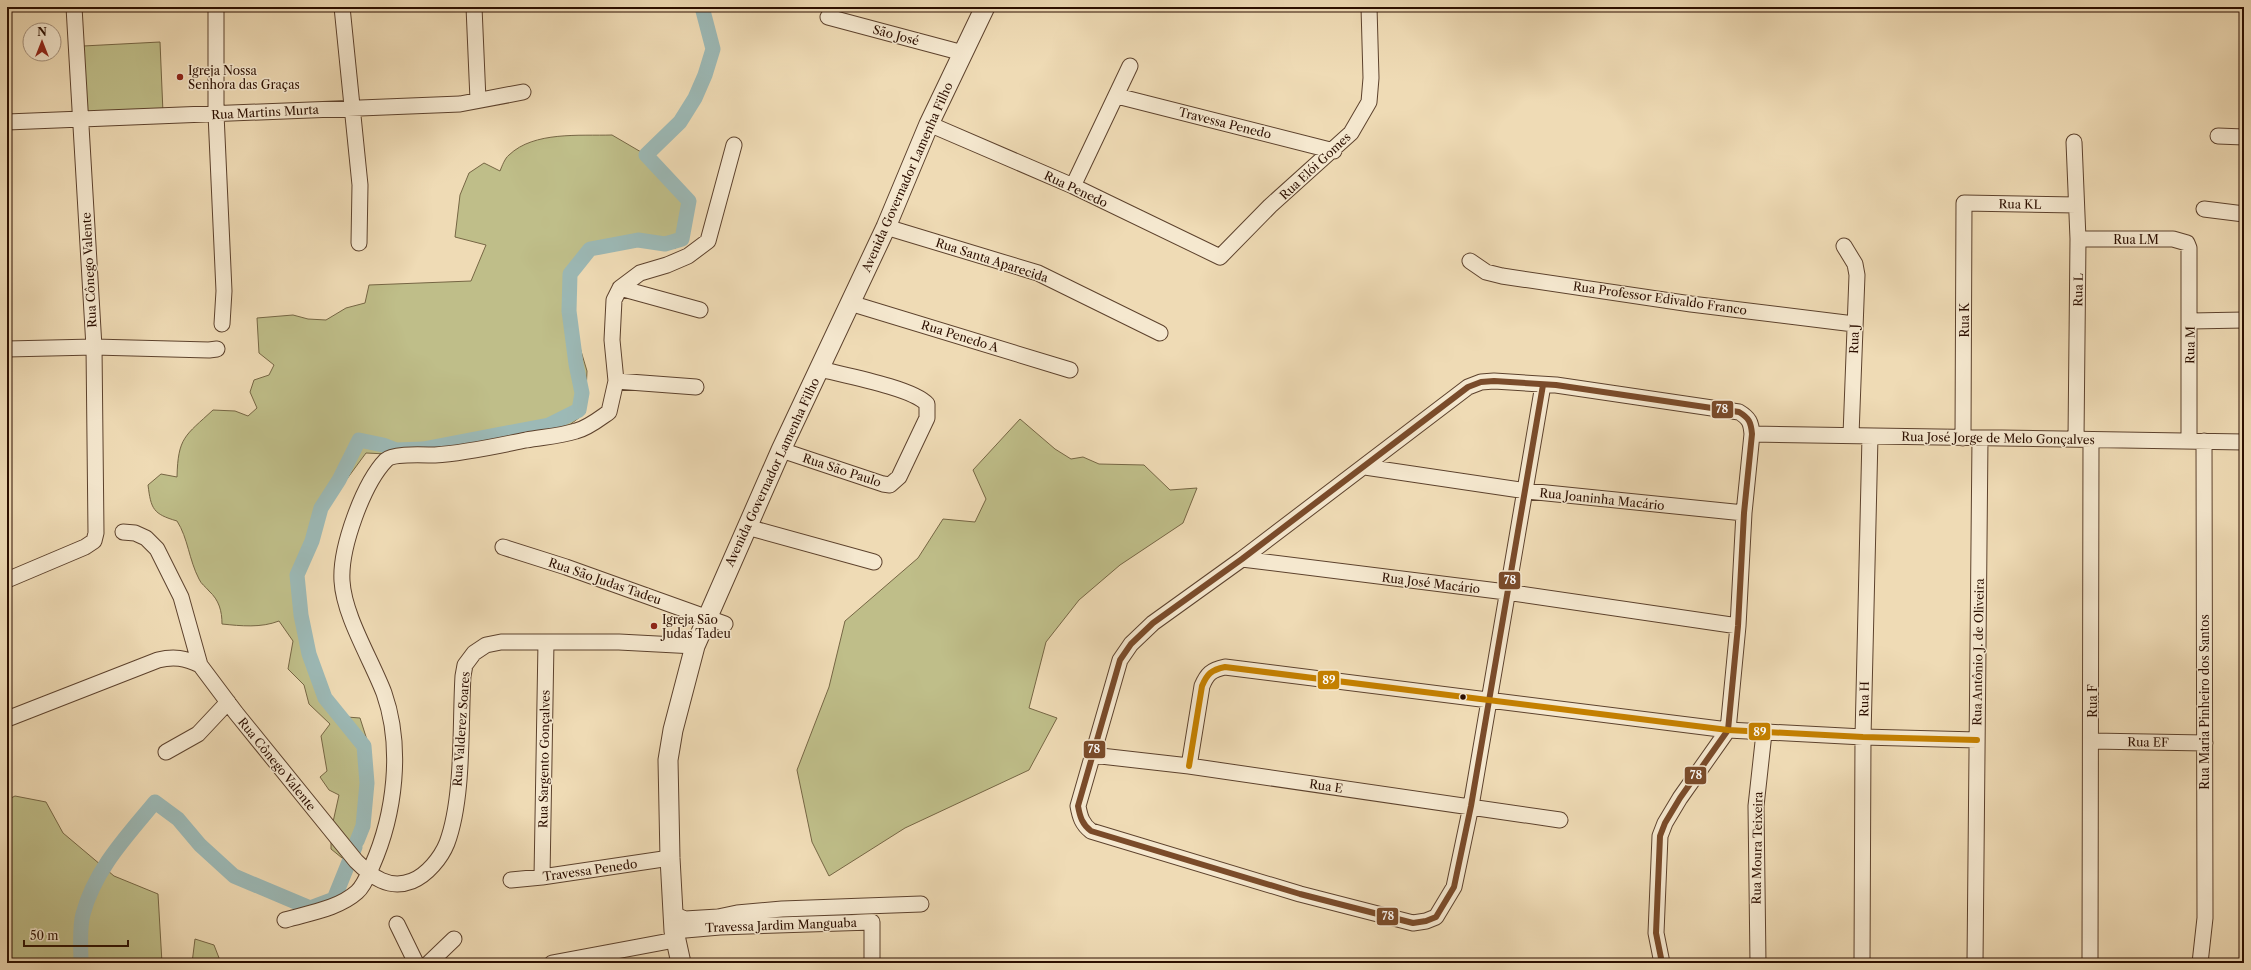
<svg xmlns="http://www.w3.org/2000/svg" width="2251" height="970" font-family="'Libre Caslon Text',serif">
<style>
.green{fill:#bfbe89;stroke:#766644}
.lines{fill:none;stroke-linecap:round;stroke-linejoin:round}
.canal{stroke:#9cb9b6;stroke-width:15}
.minor-casing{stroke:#5d422d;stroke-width:17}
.tertiary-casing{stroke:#5d422d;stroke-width:21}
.minor{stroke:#f5e8cf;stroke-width:15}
.tertiary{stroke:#f5e8cf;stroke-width:19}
.bus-1-casing{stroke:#f5e8cf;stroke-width:9}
.bus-2-casing{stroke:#f5e8cf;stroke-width:9}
.bus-1{stroke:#7a4b2a;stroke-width:6}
.bus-2{stroke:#c48000;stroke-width:6}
.poi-dot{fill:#8f2418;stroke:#f5e8cf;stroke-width:1.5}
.bus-dot{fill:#2c0f00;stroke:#f5e8cf;stroke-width:1.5}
.labels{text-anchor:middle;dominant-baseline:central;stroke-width:3;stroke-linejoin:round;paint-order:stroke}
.street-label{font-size:12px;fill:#2c0f00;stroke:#f5e8cf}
.poi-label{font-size:12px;fill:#2c0f00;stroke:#f5e8cf;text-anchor:start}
.line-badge{stroke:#f5e8cf;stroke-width:1.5}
.badge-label{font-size:11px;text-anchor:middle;font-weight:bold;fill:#fff}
</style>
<rect width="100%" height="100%" fill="#efdbb5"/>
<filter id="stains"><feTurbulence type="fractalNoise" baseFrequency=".005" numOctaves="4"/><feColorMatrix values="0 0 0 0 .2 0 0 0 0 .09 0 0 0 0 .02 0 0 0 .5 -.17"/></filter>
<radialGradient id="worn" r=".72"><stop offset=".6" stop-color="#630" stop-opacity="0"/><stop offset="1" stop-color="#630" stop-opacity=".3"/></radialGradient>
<path class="green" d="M 160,42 L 163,113 L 87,116 L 83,46 Z
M 612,135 L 653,159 L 689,201 L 689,228 L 676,248 L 617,245 L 581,260 L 574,268 L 569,311 L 587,371 L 585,413 L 567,427 L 407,455 L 366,453 L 327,506 L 312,541 L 302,574 L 299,609 L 331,696 L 347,717 L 360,718 L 368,743 L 362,839 L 347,862 L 331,849 L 331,831 L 339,795 L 329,790 L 320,777 L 327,771 L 321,736 L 330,724 L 309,704 L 304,685 L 288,669 L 293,641 L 279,621 C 261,628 241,626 222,624 C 222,611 219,600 209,591 C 206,587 201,584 199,579 C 189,560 188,538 177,521 C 153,514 151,509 148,485 L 161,474 L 177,477 C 178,437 185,436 213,410 L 235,411 L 248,416 L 257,408 L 250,392 L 254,380 L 269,375 L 274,365 L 259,353 L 257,318 L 293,315 L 308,319 L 326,320 L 346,308 L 365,303 L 369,285 L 471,281 L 486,245 L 455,237 L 460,195 L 469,173 L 484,163 L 500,171 C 502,166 505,158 509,155 C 534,131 580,136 612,135 Z
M 1020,419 L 1055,449 L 1071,459 L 1083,457 L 1099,464 L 1144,465 L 1170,490 L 1197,488 L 1183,523 L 1120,565 L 1079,600 L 1046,642 L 1029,708 L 1057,718 L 1029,770 L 905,828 L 829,876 L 812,842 L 797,770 L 829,687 L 845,621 L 918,558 L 943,519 L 975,522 L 986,499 L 973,470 Z
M 15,796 L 46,802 L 63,833 L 114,876 L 158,894 L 162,963 L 7,963 L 7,800 Z
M 195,939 L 214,945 L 221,963 L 192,963 Z"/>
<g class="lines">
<path class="canal" d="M 357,841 L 363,826 L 367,783 L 364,746 L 325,698 L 309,654 L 301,615 L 297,575 L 312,541 L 321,508 L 339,480 L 359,440 L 383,445 L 396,450 L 423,449 L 549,425 L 579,410 L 582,393 L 576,364 L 569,311 L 570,274 L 590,249 L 638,240 L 665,244 L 682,239 L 689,201 L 646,155 L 680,122 L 695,98 L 705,75 L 713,49 L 702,7
M 81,963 C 81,948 79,929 83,914 C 95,869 127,836 155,802 L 178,819 L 200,845 L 234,876 L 310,908 L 334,899 L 355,847"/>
<g class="minor-casing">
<path id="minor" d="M 216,7 L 216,114 L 224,291 L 222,324
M 342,7 L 360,185 L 359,243
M 474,7 L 478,100
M 828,17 L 963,53
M 1117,96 L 1334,151
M 7,122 L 460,104 L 523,92
M 929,124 L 1073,186 L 1220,257 L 1270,206 L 1351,133 L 1369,102 L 1371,78 L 1369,7
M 2218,136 L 2244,137
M 2074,142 L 2078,239 L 2076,439
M 1073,186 L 1130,66
M 2204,209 L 2244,214
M 886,227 L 1038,273 L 1160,333
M 2078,239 L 2173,239 L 2187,243 L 2189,248 L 2189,441
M 1844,246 L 1855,264 L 1857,275 L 1851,435
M 1470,261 L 1486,272 L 1502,276 L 1691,304 L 1854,324
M 620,288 L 700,310
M 850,303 L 1070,370
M 2191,321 L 2244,320
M 7,349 L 94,347 L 209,350 L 217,349
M 616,381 L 696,387
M 1543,385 L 1471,806 L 1454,887 L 1436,917 L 1426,921 L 1413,923 L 1300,894 L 1091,831 C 1082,824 1080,817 1078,806 L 1120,660 L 1131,644 L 1153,623 L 1242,559 L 1468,387 L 1481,382 L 1494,381 L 1556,385 L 1739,412 C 1749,418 1751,422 1752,434 L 1744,513 L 1738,626 L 1728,730 L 1680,798 L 1665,823 L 1660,836 L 1656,933 L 1662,963
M 1752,434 L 2244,442
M 1963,438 L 1964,203 L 2076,205
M 781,450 L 883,484 L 890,485 L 899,477 L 927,418 L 927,404 C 913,388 843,375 820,369
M 1365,467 L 1527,491 L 1744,513
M 747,527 L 874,562
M 123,532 L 135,533 L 146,538 L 157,549 L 181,597 L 200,665 L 236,713 L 356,861 C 372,877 389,890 412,881 C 427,875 441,858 447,843 C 464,797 460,726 463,676 L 465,665 L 474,653 L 486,645 L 501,642 L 619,642 L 695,646
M 503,547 L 566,567 L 725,624
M 1242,559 L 1506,592 L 1738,626
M 7,580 L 85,547 L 94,541 L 96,533 L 94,347 L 74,7
M 7,719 L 158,660 C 174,656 185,658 200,665
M 2092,741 L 2205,743
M 166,752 L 198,734 L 228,702
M 1092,755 L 1189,766 L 1560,820
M 1189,766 L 1202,686 C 1207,674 1211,670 1225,667 L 1728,730 L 1863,737 L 1977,740
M 542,877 L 546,642
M 511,880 L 542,877 L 670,858
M 673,914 L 685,919 L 718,917 L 737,913 L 782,909 L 921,904
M 285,920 C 308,913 338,909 357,892 C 364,886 368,875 372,866 C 395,814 403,747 384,693 C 371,659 344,616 342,581 C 340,548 363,484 386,460 C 393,453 424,455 435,455 C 466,453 496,446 526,440 C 543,437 560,436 576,431 C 588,428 599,419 609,412 L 616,381 L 612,340 L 614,300 L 620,288 L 640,273 L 667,265 L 688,256 L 708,241 L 734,145
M 397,924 L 416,963
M 674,931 L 720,927 L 872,922 L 872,963
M 429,963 L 454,939
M 552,963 L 675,940
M 1758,963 L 1756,806 L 1764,733
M 1862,963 L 1863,737 L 1870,436
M 1975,963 L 1980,438
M 2090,963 L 2091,440
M 2200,963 L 2205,918 L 2204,441"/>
</g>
<g class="tertiary-casing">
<path id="tertiary" d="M 681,963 L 674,931 L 670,858 L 668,760 L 673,730 L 695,646 L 781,450 L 886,227 L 929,124 L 985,7"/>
</g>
<use href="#minor" class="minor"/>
<use href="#tertiary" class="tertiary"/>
<g class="bus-1-casing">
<path id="bus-1" d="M 1543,385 L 1471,806 L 1454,887 L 1436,917 L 1426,921 L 1413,923 L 1300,894 L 1091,831 C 1082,824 1080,817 1078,806 L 1120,660 L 1131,644 L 1153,623 L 1242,559 L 1468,387 L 1481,382 L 1494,381 L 1556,385 L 1739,412 C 1749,418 1751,422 1752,434 L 1744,513 L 1738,626 L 1728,730 L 1680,798 L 1665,823 L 1660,836 L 1656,933 L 1662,963"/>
</g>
<g class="bus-2-casing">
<path id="bus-2" d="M 1189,766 L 1202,686 C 1207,674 1211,670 1225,667 L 1728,730 L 1863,737 L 1977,740"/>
</g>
<use href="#bus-1" class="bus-1"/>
<use href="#bus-2" class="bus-2"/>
</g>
<g class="poi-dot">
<circle cx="180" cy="77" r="4"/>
<circle cx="654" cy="626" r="4"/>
</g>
<circle class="bus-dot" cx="1463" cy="697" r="3.5"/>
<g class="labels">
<g class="street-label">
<text transform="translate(896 35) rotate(15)">São José</text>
<text transform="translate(265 112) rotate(-3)">Rua Martins Murta</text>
<text transform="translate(1225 123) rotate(14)">Travessa Penedo</text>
<text transform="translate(1315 166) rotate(-43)">Rua Elói Gomes</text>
<text transform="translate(907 177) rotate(-66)">Avenida Governador Lamenha Filho</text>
<text transform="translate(1076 189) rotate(25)">Rua Penedo</text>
<text transform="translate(2020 204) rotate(1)">Rua KL</text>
<text x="2136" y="239">Rua LM</text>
<text transform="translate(992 260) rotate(18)">Rua Santa Aparecida</text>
<text transform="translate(89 270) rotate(-93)">Rua Cônego Valente</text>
<text transform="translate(2078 290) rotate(-89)">Rua L</text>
<text transform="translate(1660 298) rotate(8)">Rua Professor Edivaldo Franco</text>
<text transform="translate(1964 320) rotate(-90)">Rua K</text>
<text transform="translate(960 336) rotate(17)">Rua Penedo A</text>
<text transform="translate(1854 339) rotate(-88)">Rua J</text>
<text transform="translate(2190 345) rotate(-89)">Rua M</text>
<text transform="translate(1998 438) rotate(1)">Rua José Jorge de Melo Gonçalves</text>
<text transform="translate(842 470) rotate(18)">Rua São Paulo</text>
<text transform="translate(772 472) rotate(-65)">Avenida Governador Lamenha Filho</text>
<text transform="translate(1602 499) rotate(6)">Rua Joaninha Macário</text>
<text transform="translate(605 581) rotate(19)">Rua São Judas Tadeu</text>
<text transform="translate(1431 583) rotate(7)">Rua José Macário</text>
<text transform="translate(1978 652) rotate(-89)">Rua Antônio J. de Oliveira</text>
<text transform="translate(1864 699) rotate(-89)">Rua H</text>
<text transform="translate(2092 701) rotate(-90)">Rua F</text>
<text transform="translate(2204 702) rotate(-90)">Rua Maria Pinheiro dos Santos</text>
<text transform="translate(461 729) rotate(-86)">Rua Valderez Soares</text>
<text transform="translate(2148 742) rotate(1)">Rua EF</text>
<text transform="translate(544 759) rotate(-89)">Rua Sargento Gonçalves</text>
<text transform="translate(277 764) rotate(51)">Rua Cônego Valente</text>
<text transform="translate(1326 786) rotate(8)">Rua E</text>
<text transform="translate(1757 848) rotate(-89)">Rua Moura Teixeira</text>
<text transform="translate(590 870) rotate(-8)">Travessa Penedo</text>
<text transform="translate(781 925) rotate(-2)">Travessa Jardim Manguaba</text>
</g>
<g class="poi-label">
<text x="188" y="70">Igreja Nossa<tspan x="188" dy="14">Senhora das Graças</tspan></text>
<text x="662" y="619">Igreja São<tspan x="662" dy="14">Judas Tadeu</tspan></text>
</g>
</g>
<g class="line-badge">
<rect x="1711" y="400" width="23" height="19" rx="4" fill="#7a4b2a"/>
<rect x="1498" y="571" width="23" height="19" rx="4" fill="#7a4b2a"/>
<rect x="1317" y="670" width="23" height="20" rx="4" fill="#c48000"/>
<rect x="1748" y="722" width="23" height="19" rx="4" fill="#c48000"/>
<rect x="1083" y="740" width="23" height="19" rx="4" fill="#7a4b2a"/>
<rect x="1684" y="766" width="23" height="19" rx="4" fill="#7a4b2a"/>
<rect x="1376" y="907" width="23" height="19" rx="4" fill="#7a4b2a"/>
</g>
<g class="badge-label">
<text x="1722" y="413">78</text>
<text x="1510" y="584">78</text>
<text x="1329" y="684">89</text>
<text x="1760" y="736">89</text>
<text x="1094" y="753">78</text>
<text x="1696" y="779">78</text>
<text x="1388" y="920">78</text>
</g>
<rect width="2251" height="970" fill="none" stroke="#efdbb5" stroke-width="24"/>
<rect x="8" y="8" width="2235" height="954" fill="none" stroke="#2c0f00" stroke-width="2"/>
<rect x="12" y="12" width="2227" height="946" fill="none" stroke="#2c0f00"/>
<g transform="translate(42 42)"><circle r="19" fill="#f5e8cf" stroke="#a5917c"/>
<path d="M0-3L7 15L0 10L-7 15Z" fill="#8f2418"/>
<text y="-6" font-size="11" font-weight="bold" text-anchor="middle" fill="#2c0f00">N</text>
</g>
<path d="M24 940v6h104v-6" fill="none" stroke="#2c0f00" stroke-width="2"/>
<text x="30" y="940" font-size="12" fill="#2c0f00" stroke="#f5e8cf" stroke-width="3" paint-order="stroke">50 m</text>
<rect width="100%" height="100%" filter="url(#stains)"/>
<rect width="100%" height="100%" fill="url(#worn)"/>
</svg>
